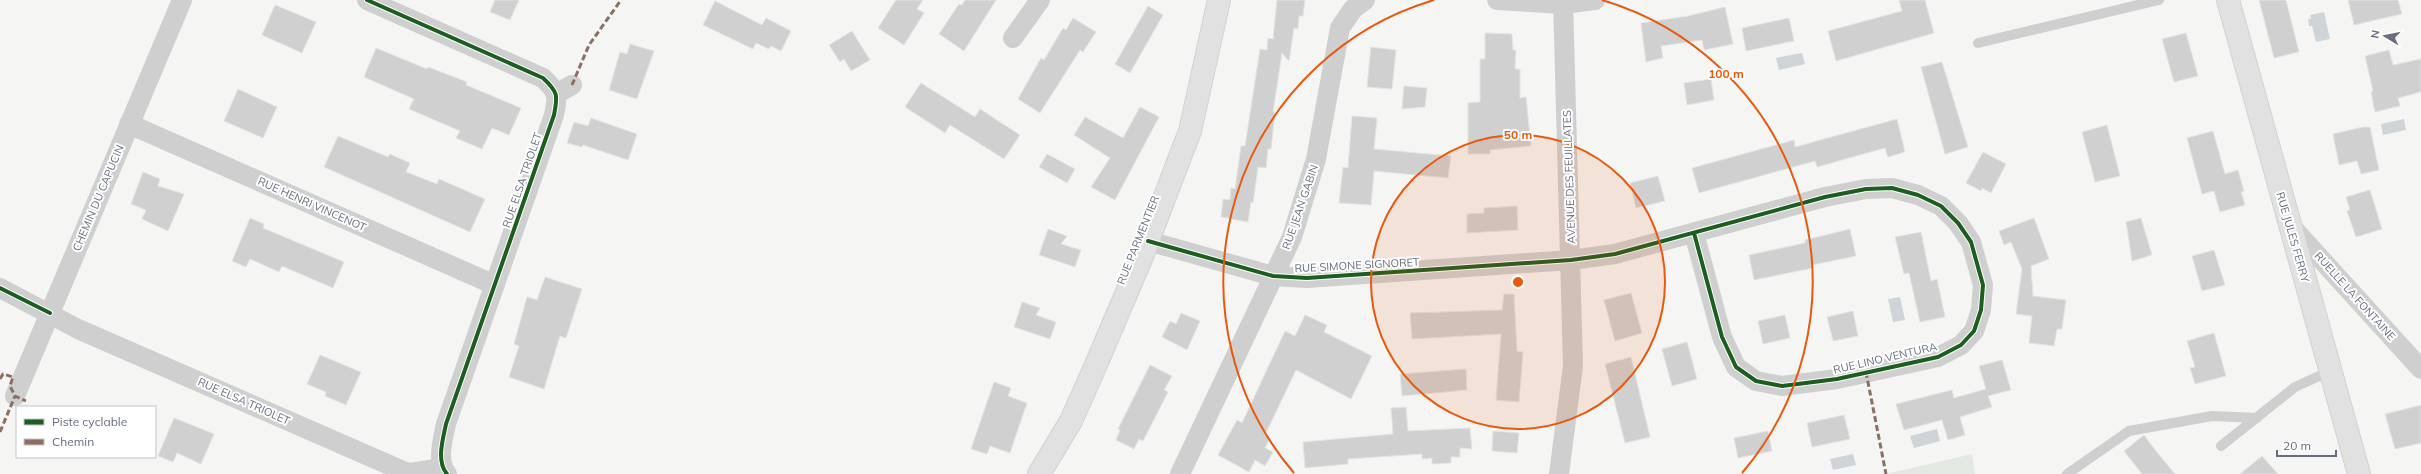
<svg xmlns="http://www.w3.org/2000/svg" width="2421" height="474" font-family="Mulish,sans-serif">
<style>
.green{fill:#e3e8e3}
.water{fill:#cfd4d9}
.building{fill:#d0d0d1;stroke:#e4e4e4}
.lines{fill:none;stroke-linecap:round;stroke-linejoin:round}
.secondary-casing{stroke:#d1d1d3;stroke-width:24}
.lane{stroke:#cfcfd0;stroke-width:10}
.street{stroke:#cfcfd0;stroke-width:20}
.secondary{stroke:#e1e1e2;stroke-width:22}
.quiet{stroke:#8d6e63;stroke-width:3;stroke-dasharray:6 3;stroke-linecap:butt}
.cycleway-casing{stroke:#fff;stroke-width:6}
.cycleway{stroke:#1b5e20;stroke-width:4}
.ring{fill:none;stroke:#e8590c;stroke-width:2}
.labels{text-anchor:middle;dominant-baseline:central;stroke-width:4;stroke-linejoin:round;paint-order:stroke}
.street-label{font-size:11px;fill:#666d82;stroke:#fff}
.centre{fill:#e8590c;stroke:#fff;stroke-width:2}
.ring-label{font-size:12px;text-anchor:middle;font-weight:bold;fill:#e8590c;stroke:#fff;stroke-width:4;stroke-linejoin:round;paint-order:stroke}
</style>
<rect width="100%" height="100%" fill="#f5f5f4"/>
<path class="green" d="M 1972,454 L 1975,474 L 1886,474 Z"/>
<path class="water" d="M 2324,12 L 2330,39 L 2316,42 L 2312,26 L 2309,26 L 2308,19 L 2311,19 L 2310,15 Z
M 1802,53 L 1805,64 L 1779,70 L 1776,58 Z
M 2404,119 L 2406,130 L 2383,135 L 2381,124 Z
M 1900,297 L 1905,320 L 1893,322 L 1888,299 Z
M 1937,429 L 1940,441 L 1914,448 L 1910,436 Z
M 1853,454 L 1856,465 L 1833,470 L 1830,459 Z"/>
<path class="building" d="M 495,0 L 519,0 L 510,20 L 490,12 Z
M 896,0 L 923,0 L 917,9 L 924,13 L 904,45 L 878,28 Z
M 965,0 L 996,0 L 964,51 L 939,34 L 959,4 L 962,5 Z
M 1277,0 L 1305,0 L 1303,16 L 1299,16 L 1298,29 L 1294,28 L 1289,61 L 1282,53 L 1273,112 L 1275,112 L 1271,149 L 1268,149 L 1266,168 L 1258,167 L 1253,203 L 1251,202 L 1248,222 L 1221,217 L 1223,199 L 1230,200 L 1231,188 L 1235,189 L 1241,146 L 1245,146 L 1260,49 L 1267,50 L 1268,38 L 1273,39 Z
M 1899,0 L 1925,0 L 1934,33 L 1836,61 L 1828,31 L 1902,11 Z
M 2259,0 L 2286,0 L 2299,52 L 2274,58 Z
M 2348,0 L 2398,0 L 2402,14 L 2354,25 Z
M 715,1 L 762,25 L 766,18 L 791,31 L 781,51 L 771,46 L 769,49 L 756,43 L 753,49 L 703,25 Z
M 275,5 L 316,22 L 302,53 L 262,35 Z
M 1148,6 L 1163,15 L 1130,73 L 1115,64 Z
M 1725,7 L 1733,44 L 1704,50 L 1702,40 L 1661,46 L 1663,58 L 1646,62 L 1641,23 L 1688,16 Z
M 1073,18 L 1096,32 L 1083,52 L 1080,50 L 1040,113 L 1018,99 L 1041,58 L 1044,60 L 1063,28 L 1066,30 Z
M 1789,18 L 1794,41 L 1746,51 L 1742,28 Z
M 852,31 L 870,60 L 851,71 L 844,59 L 840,62 L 829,45 Z
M 1485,33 L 1512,34 L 1513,50 L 1516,50 L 1515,69 L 1520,69 L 1520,98 L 1526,97 L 1531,146 L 1490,150 L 1490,154 L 1468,154 L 1468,103 L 1480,102 L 1480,59 L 1485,59 Z
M 2186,33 L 2198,76 L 2174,82 L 2162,39 Z
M 630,44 L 654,51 L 637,99 L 609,90 L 620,52 L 627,54 Z
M 1371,47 L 1396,50 L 1392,89 L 1367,87 Z
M 376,48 L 427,69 L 428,67 L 467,82 L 466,85 L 521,108 L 509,135 L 492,128 L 482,149 L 456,138 L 460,131 L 409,109 L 414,99 L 364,77 Z
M 2389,50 L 2393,65 L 2421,59 L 2421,92 L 2398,98 L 2400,106 L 2375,112 L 2371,92 L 2373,91 L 2365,56 Z
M 1942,62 L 1968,147 L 1945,154 L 1921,67 Z
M 1711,79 L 1714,100 L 1687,105 L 1684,83 Z
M 921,83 L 975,117 L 980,109 L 1020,135 L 1004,159 L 950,125 L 945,133 L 905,107 Z
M 1404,86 L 1427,88 L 1425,107 L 1402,109 Z
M 238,89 L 277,107 L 263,138 L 224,121 Z
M 1140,107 L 1159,117 L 1115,200 L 1091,187 L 1110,158 L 1074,135 L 1085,117 L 1123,138 Z
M 1352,116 L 1377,118 L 1374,149 L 1451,156 L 1448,178 L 1374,171 L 1371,205 L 1339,203 L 1343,167 L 1348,168 Z
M 591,118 L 637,134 L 628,160 L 583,145 L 582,147 L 567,143 L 574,122 L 588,126 Z
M 1897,119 L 1905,152 L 1888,157 L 1885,148 L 1817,167 L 1815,161 L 1699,193 L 1692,168 L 1794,140 L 1795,147 Z
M 2107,125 L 2120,176 L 2095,182 L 2082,132 Z
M 2363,127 L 2370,127 L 2379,170 L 2361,174 L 2357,161 L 2339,165 L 2333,134 Z
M 2213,131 L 2225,174 L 2238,170 L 2244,191 L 2241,192 L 2245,205 L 2220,212 L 2214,191 L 2202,194 L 2187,138 Z
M 338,136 L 388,157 L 390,154 L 410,163 L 406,172 L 437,184 L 439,179 L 485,199 L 470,232 L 324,167 Z
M 1983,152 L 2006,164 L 1991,193 L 1982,188 L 1981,191 L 1966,183 Z
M 1047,154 L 1075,169 L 1067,183 L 1039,167 Z
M 143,172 L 160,179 L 158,186 L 184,194 L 168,231 L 142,219 L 146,210 L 131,204 Z
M 1658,176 L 1665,201 L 1636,208 L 1630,183 Z
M 2370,190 L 2382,229 L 2356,237 L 2347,211 L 2350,210 L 2346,197 Z
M 1517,206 L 1518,230 L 1467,233 L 1467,214 L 1484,213 L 1484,208 Z
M 250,218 L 264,224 L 263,228 L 344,262 L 333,288 L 282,266 L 279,272 L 250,259 L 246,267 L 232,261 Z
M 2034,218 L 2049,259 L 2031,266 L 2033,296 L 2066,300 L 2062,329 L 2057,329 L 2054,346 L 2029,343 L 2032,316 L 2016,314 L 2022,269 L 2011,242 L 2004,245 L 1999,231 Z
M 2141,218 L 2152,255 L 2132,261 L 2126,222 Z
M 1048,229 L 1067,236 L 1061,244 L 1081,250 L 1075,267 L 1039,255 Z
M 1850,229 L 1856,256 L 1812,265 L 1813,268 L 1754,280 L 1749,255 L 1805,243 L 1805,240 Z
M 1921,232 L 1931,281 L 1937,279 L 1945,317 L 1920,322 L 1909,273 L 1904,274 L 1895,237 Z
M 2214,250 L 2225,285 L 2202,291 L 2192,256 Z
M 545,277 L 582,289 L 566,338 L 560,336 L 544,389 L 509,377 L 519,346 L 514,344 L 527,297 L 537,300 Z
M 1631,293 L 1642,333 L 1615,341 L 1604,300 Z
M 1504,294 L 1514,294 L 1517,351 L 1523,352 L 1519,402 L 1496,400 L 1501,334 L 1412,339 L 1410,313 L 1502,310 Z
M 1022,302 L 1040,308 L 1036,315 L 1056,322 L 1050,339 L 1014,327 Z
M 1853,311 L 1858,336 L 1833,341 L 1827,317 Z
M 1181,313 L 1200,321 L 1187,350 L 1162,337 L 1170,321 L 1176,324 Z
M 1305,315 L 1327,325 L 1324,332 L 1372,356 L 1351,399 L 1296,370 L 1265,435 L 1270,438 L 1265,448 L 1273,452 L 1265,466 L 1255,460 L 1249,472 L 1218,455 L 1237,420 L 1242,423 L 1285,331 L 1295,336 Z
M 1785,315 L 1790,338 L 1763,344 L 1758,321 Z
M 2214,333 L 2226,376 L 2195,384 L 2190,368 L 2195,367 L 2187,341 Z
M 1687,342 L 1697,379 L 1672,386 L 1662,349 Z
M 320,355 L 361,372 L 346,405 L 325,396 L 326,392 L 307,384 Z
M 1631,357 L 1650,437 L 1625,443 L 1605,364 Z
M 2002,360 L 2011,390 L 1988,396 L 1992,407 L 1960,417 L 1965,435 L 1948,440 L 1942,420 L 1904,430 L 1896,404 L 1952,390 L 1954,398 L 1986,389 L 1979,366 Z
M 1150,365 L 1172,376 L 1164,390 L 1168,392 L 1143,441 L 1139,439 L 1134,449 L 1116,440 L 1120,430 L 1118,429 Z
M 1466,369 L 1467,390 L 1402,396 L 1400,374 Z
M 994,382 L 1011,388 L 1008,396 L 1027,403 L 1010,453 L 990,446 L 987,454 L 971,449 Z
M 2421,405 L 2421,443 L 2395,449 L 2385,414 Z
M 1406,407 L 1408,431 L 1470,428 L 1472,449 L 1460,448 L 1460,457 L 1451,457 L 1451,463 L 1432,464 L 1432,458 L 1422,459 L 1422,454 L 1348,459 L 1348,464 L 1305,468 L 1303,442 L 1393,434 L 1391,408 Z
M 1844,415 L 1850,439 L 1812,447 L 1807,423 Z
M 174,418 L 214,434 L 201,464 L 177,453 L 173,462 L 158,456 Z
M 1493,431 L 1519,433 L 1517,453 L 1492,451 Z
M 1768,431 L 1772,451 L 1738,458 L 1734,438 Z
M 2144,435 L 2156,451 L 2175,474 L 2142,474 L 2124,451 Z
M 2262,456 L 2278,474 L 2240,474 Z"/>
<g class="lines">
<g class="secondary-casing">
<path id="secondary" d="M 2228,0 L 2359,474
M 1039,474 L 1071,421 L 1095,367 L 1141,259 L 1190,131 L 1219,0"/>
</g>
<path class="lane" d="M 1978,43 L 2159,0
M 2221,446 L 2295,387 L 2330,371
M 2067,474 L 2129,431 L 2212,416 L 2257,418"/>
<path class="street" d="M 367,0 L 543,78 C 558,92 558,95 554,115 L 446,424 C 443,439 436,461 447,474
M 1497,0 L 1563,4 L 1595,0
M 1013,38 L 1040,0
M 556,94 L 572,85
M 129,124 L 495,285
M 2289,224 L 2421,369
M 1148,241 L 1273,276 L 1307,278 L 1571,260 L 1615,254 L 1825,197 L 1866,189 L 1892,188 L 1918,195 L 1941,206 L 1958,223 L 1971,242 L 1983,285 L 1981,310 L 1974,331 L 1961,345 L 1938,357 L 1837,379 L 1782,386 L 1756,381 L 1736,367 L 1722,337 L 1694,233
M 0,288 L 78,329 L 403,471 L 410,473 L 442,468
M 15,396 L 182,0
M 1180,474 L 1292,237 L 1316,159 L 1340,28 L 1353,9 L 1365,0
M 1559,474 L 1573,366 L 1563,0"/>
<use href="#secondary" class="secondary"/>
<path class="quiet" d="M 572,85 L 589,45 L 621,0
M 1866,372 L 1886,474
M 0,379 L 3,374 L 13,377 L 10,386 L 15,396 L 26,401
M 0,432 L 15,396"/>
<g class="cycleway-casing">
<path id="cycleway" d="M 367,0 L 543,78 C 558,92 558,95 554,115 L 446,424 C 443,439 436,461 447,474
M 1148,241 L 1273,276 L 1307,278 L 1571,260 L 1615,254 L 1825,197 L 1866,189 L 1892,188 L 1918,195 L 1941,206 L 1958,223 L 1971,242 L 1983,285 L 1981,310 L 1974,331 L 1961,345 L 1938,357 L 1837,379 L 1782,386 L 1756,381 L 1736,367 L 1722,337 L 1694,233
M 0,288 L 50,313"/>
</g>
<use href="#cycleway" class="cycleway"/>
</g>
<circle cx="1518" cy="282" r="147" fill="#e8590c" fill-opacity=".12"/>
<g class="ring">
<circle cx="1518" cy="282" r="147"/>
<path d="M1294 473A294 294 0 0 1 1434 0M1602 0A294 294 0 0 1 1742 473"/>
</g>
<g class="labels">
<g class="street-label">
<text transform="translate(1569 177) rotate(-92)">AVENUE DES FEUILLATES</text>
<text transform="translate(522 180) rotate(-71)">RUE ELSA TRIOLET</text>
<text transform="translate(98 198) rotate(-67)">CHEMIN DU CAPUCIN</text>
<text transform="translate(312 204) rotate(24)">RUE HENRI VINCENOT</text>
<text transform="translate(1300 207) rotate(-71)">RUE JEAN GABIN</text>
<text transform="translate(2293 237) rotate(74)">RUE JULES FERRY</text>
<text transform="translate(1138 240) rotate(-68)">RUE PARMENTIER</text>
<text transform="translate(1357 265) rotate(-3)">RUE SIMONE SIGNORET</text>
<text transform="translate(2355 296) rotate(48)">RUELLE LA FONTAINE</text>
<text transform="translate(1885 358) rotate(-13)">RUE LINO VENTURA</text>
<text transform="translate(244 401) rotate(24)">RUE ELSA TRIOLET</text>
</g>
</g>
<circle cx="1518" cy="282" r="6" class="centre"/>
<g class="ring-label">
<text x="1726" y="78">100 m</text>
<text x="1518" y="139">50 m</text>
</g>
<rect x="16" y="406" width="140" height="52" fill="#ffffff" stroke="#c2c5cd"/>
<rect x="24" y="419" width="20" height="6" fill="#1b5e20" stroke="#c2c5cd"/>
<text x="52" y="426" font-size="12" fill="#666d82">Piste cyclable</text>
<rect x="24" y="439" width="20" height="6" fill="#8d6e63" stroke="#c2c5cd"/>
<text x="52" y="446" font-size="12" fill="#666d82">Chemin</text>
<g transform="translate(2385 36) rotate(280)" stroke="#ffffff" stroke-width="3" paint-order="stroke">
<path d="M0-3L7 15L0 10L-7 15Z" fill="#666d82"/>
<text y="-6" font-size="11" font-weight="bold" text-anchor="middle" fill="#666d82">N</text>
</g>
<path d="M2277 450v6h59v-6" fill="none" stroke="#666d82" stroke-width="2"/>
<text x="2283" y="450" font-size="12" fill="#666d82" stroke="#ffffff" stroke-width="3" paint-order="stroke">20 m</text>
</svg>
